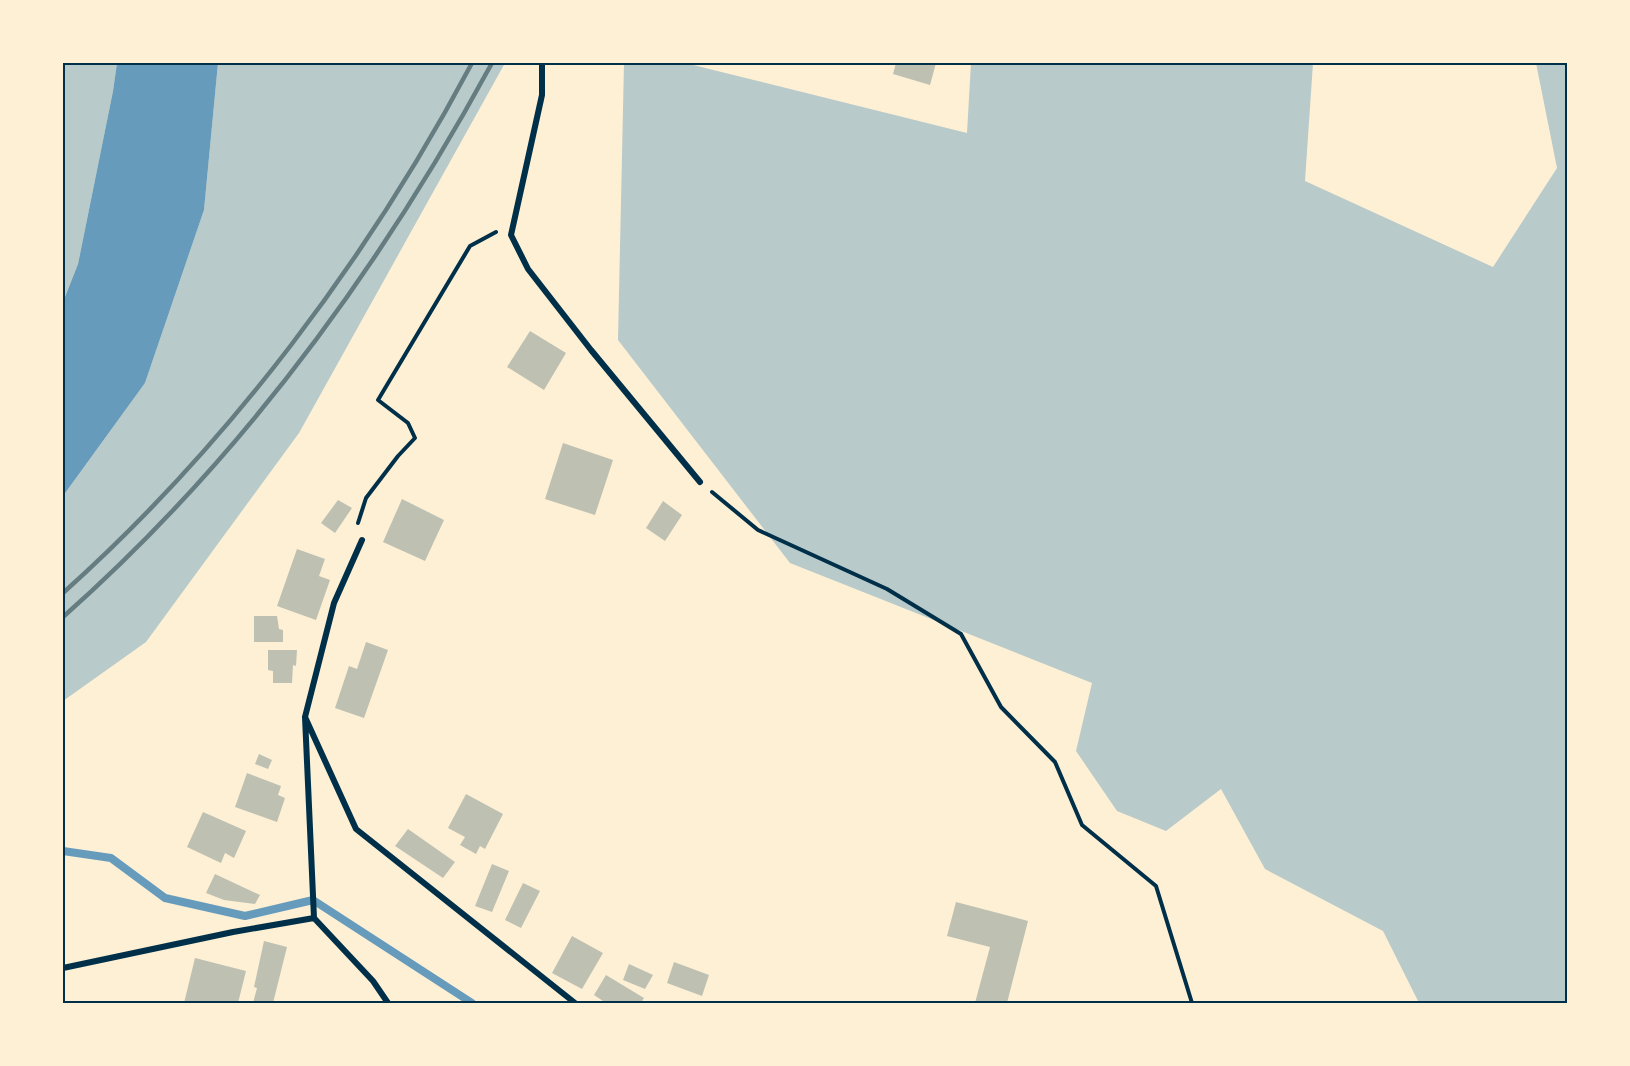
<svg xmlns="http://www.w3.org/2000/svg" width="1630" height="1066" font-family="'IBM Plex Sans',sans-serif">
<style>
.green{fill:#b9caca}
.water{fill:#669bbc}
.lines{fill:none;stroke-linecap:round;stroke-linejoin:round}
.stream{stroke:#669bbc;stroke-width:8}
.building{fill:#bec0b2}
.path{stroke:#003049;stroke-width:4}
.minor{stroke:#003049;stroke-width:6}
.rail{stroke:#657d81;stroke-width:4.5}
.neatline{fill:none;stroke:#003049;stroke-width:2}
</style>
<rect width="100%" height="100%" fill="#fdf0d5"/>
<path class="green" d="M 63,63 L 117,63 L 113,91 L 78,264 L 63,302 Z
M 218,63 L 505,63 L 299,433 L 146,642 L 63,701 L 63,496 L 145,383 L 204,210 Z
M 624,63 L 685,63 L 967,133 L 971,63 L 1313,63 L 1305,181 L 1493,267 L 1557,168 L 1536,63 L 1567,63 L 1567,1003 L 1419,1003 L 1383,931 L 1265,869 L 1221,789 L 1166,831 L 1117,811 L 1076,751 L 1092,683 L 790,563 L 618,340 Z"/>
<path class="water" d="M 117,63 L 218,63 L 204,210 L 145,383 L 63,496 L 63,302 L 78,264 L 113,91 Z"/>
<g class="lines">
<path class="stream" d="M 63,851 L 111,858 L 165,898 L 245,916 L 313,900 L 472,1003"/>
</g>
<path class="building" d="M 896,63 L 936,63 L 930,85 L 893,74 Z
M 530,331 L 566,353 L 544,390 L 507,367 Z
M 563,443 L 613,460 L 595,515 L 545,499 Z
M 402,499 L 444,520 L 425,561 L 383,542 Z
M 338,500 L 352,508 L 335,533 L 321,523 Z
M 663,501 L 682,515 L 665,541 L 646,528 Z
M 297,549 L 325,559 L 319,576 L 330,580 L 316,620 L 277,606 Z
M 254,616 L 277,616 L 279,629 L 283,630 L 283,642 L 254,642 Z
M 366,642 L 388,650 L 364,718 L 335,708 L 349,666 L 357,669 Z
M 268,650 L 297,650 L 296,666 L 293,665 L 292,683 L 273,683 L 273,671 L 268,670 Z
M 259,754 L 272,760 L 268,769 L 255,764 Z
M 247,773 L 281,786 L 278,795 L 285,798 L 277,822 L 235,807 Z
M 466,794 L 503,814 L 485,849 L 480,846 L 476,854 L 460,845 L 465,837 L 448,828 Z
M 203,812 L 246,831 L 234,858 L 225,853 L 221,863 L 187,847 Z
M 408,829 L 455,862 L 443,878 L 395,846 Z
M 492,864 L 509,871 L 492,912 L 475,906 Z
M 215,874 L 260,895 L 255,904 L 224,900 L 206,893 Z
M 523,883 L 540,891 L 521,928 L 505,920 Z
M 956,902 L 1028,921 L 1007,1003 L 975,1003 L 990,947 L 947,936 Z
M 572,936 L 603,953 L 582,989 L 552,973 Z
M 264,941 L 287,947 L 273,1003 L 253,1003 L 257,988 L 254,987 Z
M 195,958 L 246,971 L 238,1003 L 184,1003 Z
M 674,962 L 709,975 L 702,996 L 667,983 Z
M 629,964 L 653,975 L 645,989 L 623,980 Z
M 606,975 L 644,998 L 641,1003 L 606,1003 L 594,995 Z"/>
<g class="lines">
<path class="path" d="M 712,492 L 758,530 L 887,589 L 961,634 L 1001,707 L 1055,762 L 1082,825 L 1156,886 L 1192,1003
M 358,523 L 366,498 L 398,456 L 415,438 L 408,423 L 378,400 L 470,246 L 496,232"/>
<path class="minor" d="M 542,63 L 542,95 L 511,235 L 528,269 L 591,350 L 700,482
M 305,717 L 356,829 L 575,1003
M 314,918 L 305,717 L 334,603 L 362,540
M 63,968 L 233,932 L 314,918 L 373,981 L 388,1003"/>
<path class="rail" d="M 63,593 C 228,445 368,259 472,63
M 63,617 C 239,461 380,269 492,63"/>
</g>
<rect width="1630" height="1066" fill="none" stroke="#fdf0d5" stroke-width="129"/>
<rect x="64" y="64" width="1502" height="938" class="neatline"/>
</svg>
